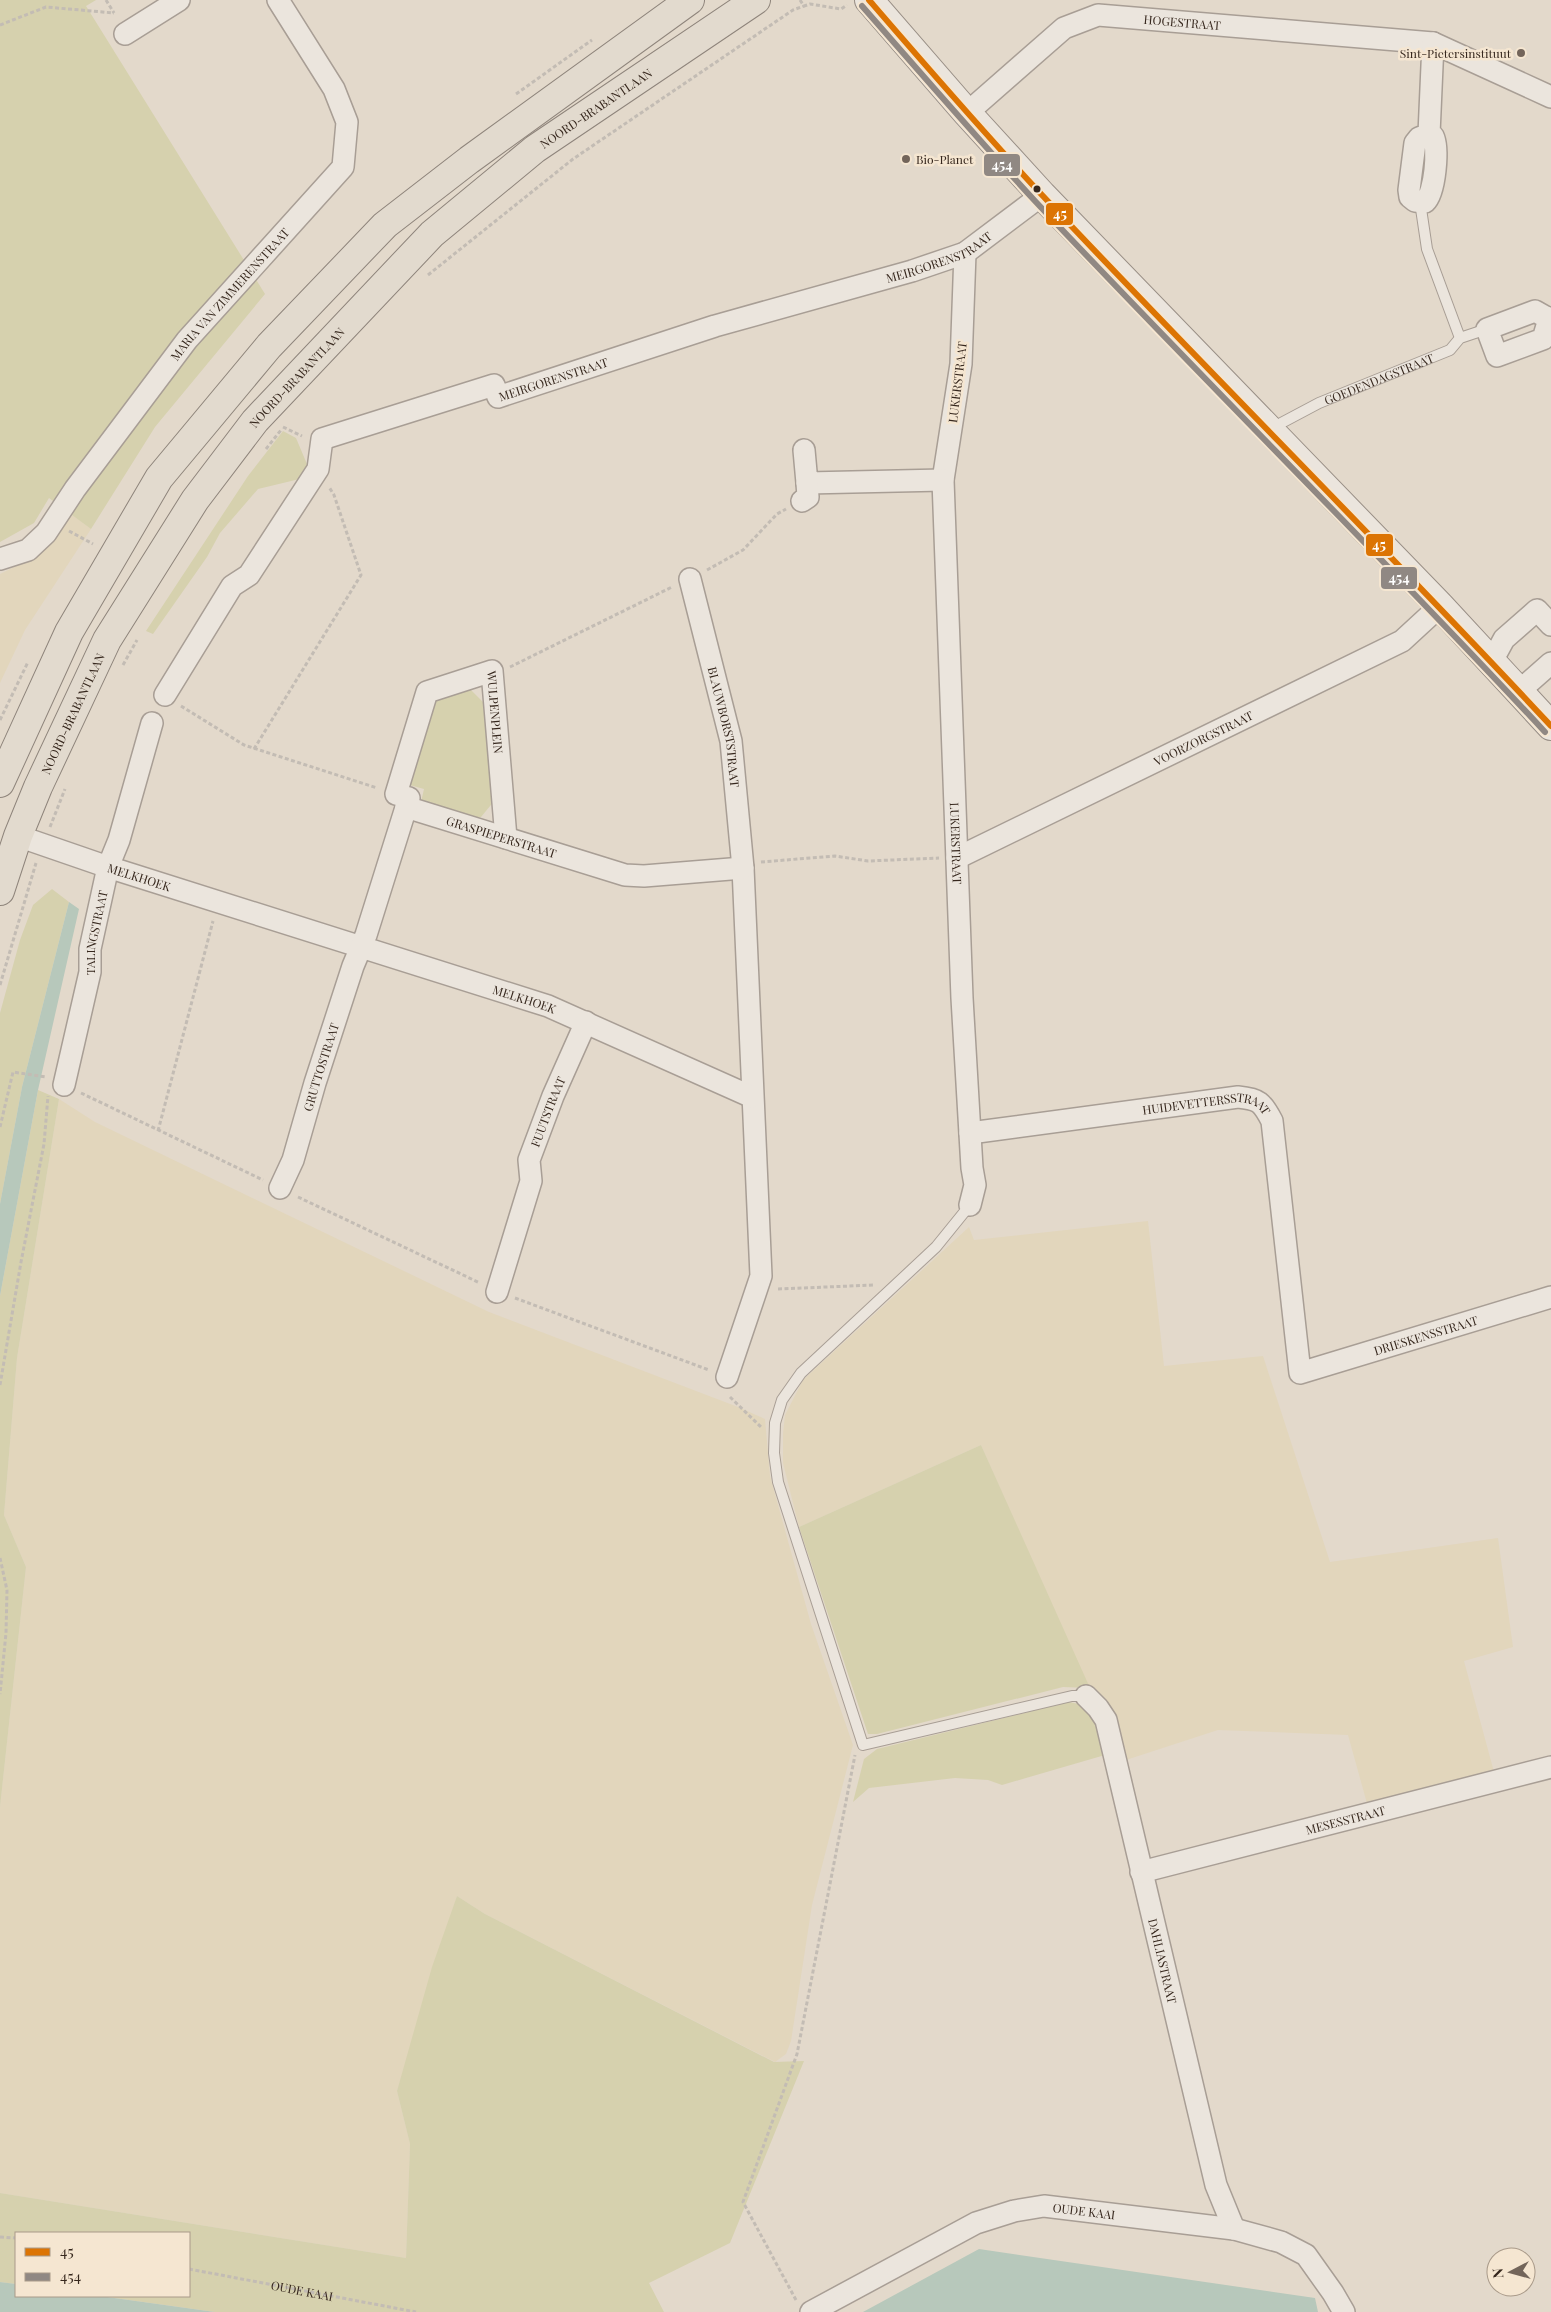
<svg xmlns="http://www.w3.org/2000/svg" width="1551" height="2312" font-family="'Playfair Display',serif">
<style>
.farmland{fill:#e2d6bc}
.green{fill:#d6d1ae}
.water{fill:#b7c8bb}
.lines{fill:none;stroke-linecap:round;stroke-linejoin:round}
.lane-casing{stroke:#a89e95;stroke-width:12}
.street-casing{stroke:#a89e95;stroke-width:24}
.secondary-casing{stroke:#988e85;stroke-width:30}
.primary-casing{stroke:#8e847b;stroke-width:30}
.path{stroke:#c3bcb4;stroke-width:3;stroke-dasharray:4 2.5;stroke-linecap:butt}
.lane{stroke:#ebe5dd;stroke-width:10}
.street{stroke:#ebe5dd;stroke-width:21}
.secondary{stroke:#ebe5dd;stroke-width:28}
.primary{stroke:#e2dace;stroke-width:28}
.bus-1-casing{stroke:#f5e6d1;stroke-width:10}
.bus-2-casing{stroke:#f5e6d1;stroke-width:10}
.bus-1{stroke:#dc7403;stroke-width:6}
.bus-2{stroke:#908883;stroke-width:6}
.poi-dot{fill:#73655a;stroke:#f5e6d1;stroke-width:2}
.bus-dot{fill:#36271d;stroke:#f5e6d1;stroke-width:2}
.labels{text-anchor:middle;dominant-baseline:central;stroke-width:5;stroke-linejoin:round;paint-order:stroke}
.street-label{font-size:12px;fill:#36271d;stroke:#f5e6d1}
.poi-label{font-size:12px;fill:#36271d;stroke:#f5e6d1;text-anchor:end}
.line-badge{stroke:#f5e6d1;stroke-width:2}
.badge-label{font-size:14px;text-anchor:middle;font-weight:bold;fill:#fff}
</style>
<rect width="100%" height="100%" fill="#e3d9cb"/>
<path class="farmland" d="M 71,514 L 91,529 L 25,630 L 0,683 L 0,574 L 40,554 Z
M 59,1099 L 95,1122 L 489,1312 L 738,1407 L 765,1419 L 770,1476 L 811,1624 L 853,1745 L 812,1905 L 791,2041 L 786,2054 L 775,2062 L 485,1914 L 457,1896 L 397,2091 L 410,2144 L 406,2258 L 0,2193 L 0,1807 L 26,1567 L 4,1515 L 17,1358 Z
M 1148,1221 L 1164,1366 L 1263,1356 L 1330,1562 L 1498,1538 L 1513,1647 L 1464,1661 L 1494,1772 L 1368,1807 L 1348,1735 L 1218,1730 L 1129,1759 L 1121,1764 L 981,1445 L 799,1527 L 783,1463 L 783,1434 L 785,1415 L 803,1380 L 969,1227 L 974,1240 Z"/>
<path class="green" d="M 0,0 L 96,0 L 86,6 L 265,294 L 155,427 L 91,529 L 49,498 L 34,523 L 0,542 Z
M 283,431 L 296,438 L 312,476 L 258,489 L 220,533 L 207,557 L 153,634 L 146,631 L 248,476 Z
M 462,688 L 470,689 L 484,703 L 495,800 L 481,817 L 474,818 L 421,802 L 424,789 L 406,784 L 433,701 Z
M 52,889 L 69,902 L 22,1087 L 0,1204 L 0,1013 L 20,940 L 33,905 Z
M 38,1090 L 59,1099 L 17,1358 L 4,1515 L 26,1567 L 0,1807 L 0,1296 Z
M 981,1445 L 1090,1688 L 1063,1687 L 877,1734 L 868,1734 L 799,1527 Z
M 1069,1702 L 1084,1705 L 1097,1715 L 1105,1755 L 1002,1785 L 988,1780 L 955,1778 L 869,1788 L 853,1802 L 864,1759 L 877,1749 Z
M 457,1896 L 485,1914 L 774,2062 L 804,2061 L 730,2243 L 649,2283 L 664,2312 L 215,2312 L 100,2296 L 189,2296 L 189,2233 L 16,2233 L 16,2284 L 0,2282 L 0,2193 L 406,2258 L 410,2144 L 397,2091 L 432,1967 Z"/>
<path class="water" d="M 69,902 L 79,909 L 38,1090 L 0,1296 L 0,1204 L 22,1087 Z
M 979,2249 L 1315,2298 L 1318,2312 L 863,2312 Z
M 0,2282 L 16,2284 L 16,2296 L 100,2296 L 215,2312 L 0,2312 Z"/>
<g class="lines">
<g class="lane-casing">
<g id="lane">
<path d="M 1420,202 L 1427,249 L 1460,338"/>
<path id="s2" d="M 1270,429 L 1319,403 L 1450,350 L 1460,338 L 1487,329"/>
<path d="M 970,1205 L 936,1247 L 801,1373 L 782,1400 L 775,1423 L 774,1453 L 778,1482 L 863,1745 L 1072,1696 L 1086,1696"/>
</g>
</g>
<g class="street-casing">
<g id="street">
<path d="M 125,34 L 179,0"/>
<path id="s3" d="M 967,113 L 1064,28 L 1098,15 L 1433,43 L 1551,97"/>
<path d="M 1429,134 L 1433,136 C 1439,148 1435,193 1425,202 L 1415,201 L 1410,197 L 1409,190 L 1415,143 L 1419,138 L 1429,134 L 1433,43"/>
<path id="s4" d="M 965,253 L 961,364 L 943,480 L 962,998 L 972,1168 L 975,1185 L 970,1205"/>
<path d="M 1549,319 L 1543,339 L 1497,356 L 1487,329 L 1535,311 L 1549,319 L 1551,318"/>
<path d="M 804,450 L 807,483 L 943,480"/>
<path d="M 802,501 L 808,497 L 807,483"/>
<path id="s5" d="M 0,559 L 28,550 L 46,533 L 75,489 L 187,340 L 343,167 L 347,122 L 334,89 L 278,0"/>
<path id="s6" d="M 690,579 L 731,741 L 743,868 L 761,1276 L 727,1377"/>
<path d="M 1491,663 L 1504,639 L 1537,610 L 1551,625"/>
<path d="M 1518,692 L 1551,663"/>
<path id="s7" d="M 165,695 L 232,586 L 249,575 L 318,469 L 322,439 L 494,385 L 498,397 L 715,326 L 912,271 L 965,253 L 1042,195"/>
<path id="s8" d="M 406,807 L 625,875 L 644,876 L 743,868"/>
<path id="s9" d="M 18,836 L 108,867 L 548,1006 L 752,1097"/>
<path id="s10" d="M 957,858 L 1402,641 L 1440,606"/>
<path id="s11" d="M 64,1085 L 90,972 L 90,949 L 108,867 L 119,840 L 152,723"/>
<path id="s12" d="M 970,1133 L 1238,1097 C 1259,1099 1262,1102 1272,1121 L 1300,1373 L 1551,1297"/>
<path id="s13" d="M 280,1188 L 293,1160 L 315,1083 L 353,966 L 366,935 L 409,798 L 396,794 L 427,692 L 492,671 L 506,838"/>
<path id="s14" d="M 497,1292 L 531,1181 L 529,1160 L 553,1096 L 586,1022"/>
<path id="s15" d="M 1086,1696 L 1098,1708 L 1106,1720 L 1216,2185 L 1234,2229"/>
<path id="s16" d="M 1141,1872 L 1551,1767"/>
<path id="s17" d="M 811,2312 L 976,2223 L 1014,2211 L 1044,2206 L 1234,2229 L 1281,2242 L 1306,2255 L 1333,2293 L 1344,2312"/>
</g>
</g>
<g class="secondary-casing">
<path id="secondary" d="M 869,0 L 967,113 L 1042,195 L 1440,606 L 1551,726"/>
</g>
<g class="primary-casing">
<g id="primary">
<path d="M 0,783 L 69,632 L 159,478 L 269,346 L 385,225 L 469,160 L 690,0"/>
<path id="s18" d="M 0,891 L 18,836 L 38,787 L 107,640 L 195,500 L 255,421 L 432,234 L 535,149 L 756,0"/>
</g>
</g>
<g class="path">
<path d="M 106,0 L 114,13"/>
<path d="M 800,0 L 804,6 L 810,4 L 841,9 L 847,5"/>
<path d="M 0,25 L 46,7 L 114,13"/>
<path d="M 516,94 L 592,40"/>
<path d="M 428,275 L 573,159 L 793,10 L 804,6"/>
<path d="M 283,427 L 302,436"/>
<path d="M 266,449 L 281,430"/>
<path d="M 69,531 L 93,544"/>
<path d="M 707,570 L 743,550 L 777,514 L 786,509"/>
<path d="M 123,665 L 137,640"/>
<path d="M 510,667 L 672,587"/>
<path d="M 181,706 L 244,745 L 377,788"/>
<path d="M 0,720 L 28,662"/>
<path d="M 254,749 L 361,575 L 334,495 L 329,487"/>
<path d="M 50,827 L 65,789"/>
<path d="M 761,862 L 835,856 L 868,861 L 939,858"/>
<path d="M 0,985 L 36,863"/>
<path d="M 81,1093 L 263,1180"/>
<path d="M 0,1127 L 13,1072 L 46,1077"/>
<path d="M 158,1131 L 213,921"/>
<path d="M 298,1197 L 480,1283"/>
<path d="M 778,1289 L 874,1285"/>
<path d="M 515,1298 L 709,1370"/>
<path d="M 0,1385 L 21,1262 L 44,1144 L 48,1096"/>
<path d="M 730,1397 L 761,1427"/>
<path d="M 0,1558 L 7,1590 L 6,1633 L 0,1694"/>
<path d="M 0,2237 L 16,2238"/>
<path id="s1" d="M 189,2269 L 416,2312"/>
<path d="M 796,2300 L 743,2202 L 797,2054 L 855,1755"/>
</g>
<use href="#lane" class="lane"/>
<use href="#street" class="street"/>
<use href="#secondary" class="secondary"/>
<use href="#primary" class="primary"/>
<g class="bus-1-casing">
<path id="bus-1" d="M 869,0 C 926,66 982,131 1042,195 C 1210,374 1384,546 1551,726"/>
</g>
<g class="bus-2-casing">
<path id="bus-2" d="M 862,6 C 919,71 976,137 1035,201 C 1203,380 1378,552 1545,732"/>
</g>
<use href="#bus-1" class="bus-1"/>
<use href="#bus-2" class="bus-2"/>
</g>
<g class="poi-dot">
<circle cx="1521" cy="53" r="5"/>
<circle cx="906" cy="159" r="5"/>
</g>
<circle class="bus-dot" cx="1037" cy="189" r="4.5"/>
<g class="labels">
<g class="street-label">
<text stroke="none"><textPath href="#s3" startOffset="250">HOGESTRAAT</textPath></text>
<text stroke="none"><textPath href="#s18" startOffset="1002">NOORD-BRABANTLAAN</textPath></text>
<text stroke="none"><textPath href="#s7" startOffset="961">MEIRGORENSTRAAT</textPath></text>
<text stroke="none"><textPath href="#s5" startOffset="356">MARIA VAN ZIMMERENSTRAAT</textPath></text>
<text stroke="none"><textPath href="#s7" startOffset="556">MEIRGORENSTRAAT</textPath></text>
<text stroke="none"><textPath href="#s18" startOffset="598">NOORD-BRABANTLAAN</textPath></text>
<text stroke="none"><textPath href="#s2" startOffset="120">GOEDENDAGSTRAAT</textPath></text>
<text transform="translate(957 382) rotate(-83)">LUKERSTRAAT</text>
<text stroke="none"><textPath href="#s18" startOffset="192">NOORD-BRABANTLAAN</textPath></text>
<text stroke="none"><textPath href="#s13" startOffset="641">WULPENPLEIN</textPath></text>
<text stroke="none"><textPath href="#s6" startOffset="152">BLAUWBORSTSTRAAT</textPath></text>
<text stroke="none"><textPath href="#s10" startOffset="274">VOORZORGSTRAAT</textPath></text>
<text stroke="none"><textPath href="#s8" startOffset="100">GRASPIEPERSTRAAT</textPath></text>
<text stroke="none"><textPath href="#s4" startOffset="592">LUKERSTRAAT</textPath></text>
<text stroke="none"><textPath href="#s9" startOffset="128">MELKHOEK</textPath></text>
<text stroke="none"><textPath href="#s11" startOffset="156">TALINGSTRAAT</textPath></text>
<text stroke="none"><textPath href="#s9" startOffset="532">MELKHOEK</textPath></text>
<text stroke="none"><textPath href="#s13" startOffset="128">GRUTTOSTRAAT</textPath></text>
<text stroke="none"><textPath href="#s14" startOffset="189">FUUTSTRAAT</textPath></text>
<text stroke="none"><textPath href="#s12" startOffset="240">HUIDEVETTERSSTRAAT</textPath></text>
<text stroke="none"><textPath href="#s12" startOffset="700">DRIESKENSSTRAAT</textPath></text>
<text stroke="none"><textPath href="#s16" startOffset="211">MESESSTRAAT</textPath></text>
<text stroke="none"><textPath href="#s15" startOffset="279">DAHLIASTRAAT</textPath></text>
<text stroke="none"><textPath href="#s17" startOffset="298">OUDE KAAI</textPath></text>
<text stroke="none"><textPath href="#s1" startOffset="115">OUDE KAAI</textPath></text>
</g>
<g class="poi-label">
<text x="1511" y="53">Sint-Pietersinstituut</text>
<text x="916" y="159" text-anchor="start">Bio-Planet</text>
</g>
</g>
<g class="line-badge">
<rect x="983" y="153" width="38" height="24" rx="5" fill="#908883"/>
<rect x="1045" y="202" width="29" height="24" rx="5" fill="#dc7403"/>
<rect x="1365" y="533" width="29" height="24" rx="5" fill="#dc7403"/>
<rect x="1380" y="566" width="38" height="24" rx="5" fill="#908883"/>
</g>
<g class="badge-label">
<text x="1002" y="170">454</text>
<text x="1060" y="219">45</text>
<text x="1379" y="550">45</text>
<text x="1399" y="583">454</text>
</g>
<rect x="15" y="2232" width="175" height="65" fill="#f5e6d1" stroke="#a99a89"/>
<rect x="25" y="2248" width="25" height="8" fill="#dc7403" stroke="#a99a89"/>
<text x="60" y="2257" font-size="15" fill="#36271d">45</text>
<rect x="25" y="2273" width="25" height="8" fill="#908883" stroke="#a99a89"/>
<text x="60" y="2282" font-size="15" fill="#36271d">454</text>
<g transform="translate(1511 2272) rotate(264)"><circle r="24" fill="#f5e6d1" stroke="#a99a89"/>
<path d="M0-4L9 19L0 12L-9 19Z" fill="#73655a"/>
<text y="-8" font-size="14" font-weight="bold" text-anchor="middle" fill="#36271d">N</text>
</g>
</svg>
